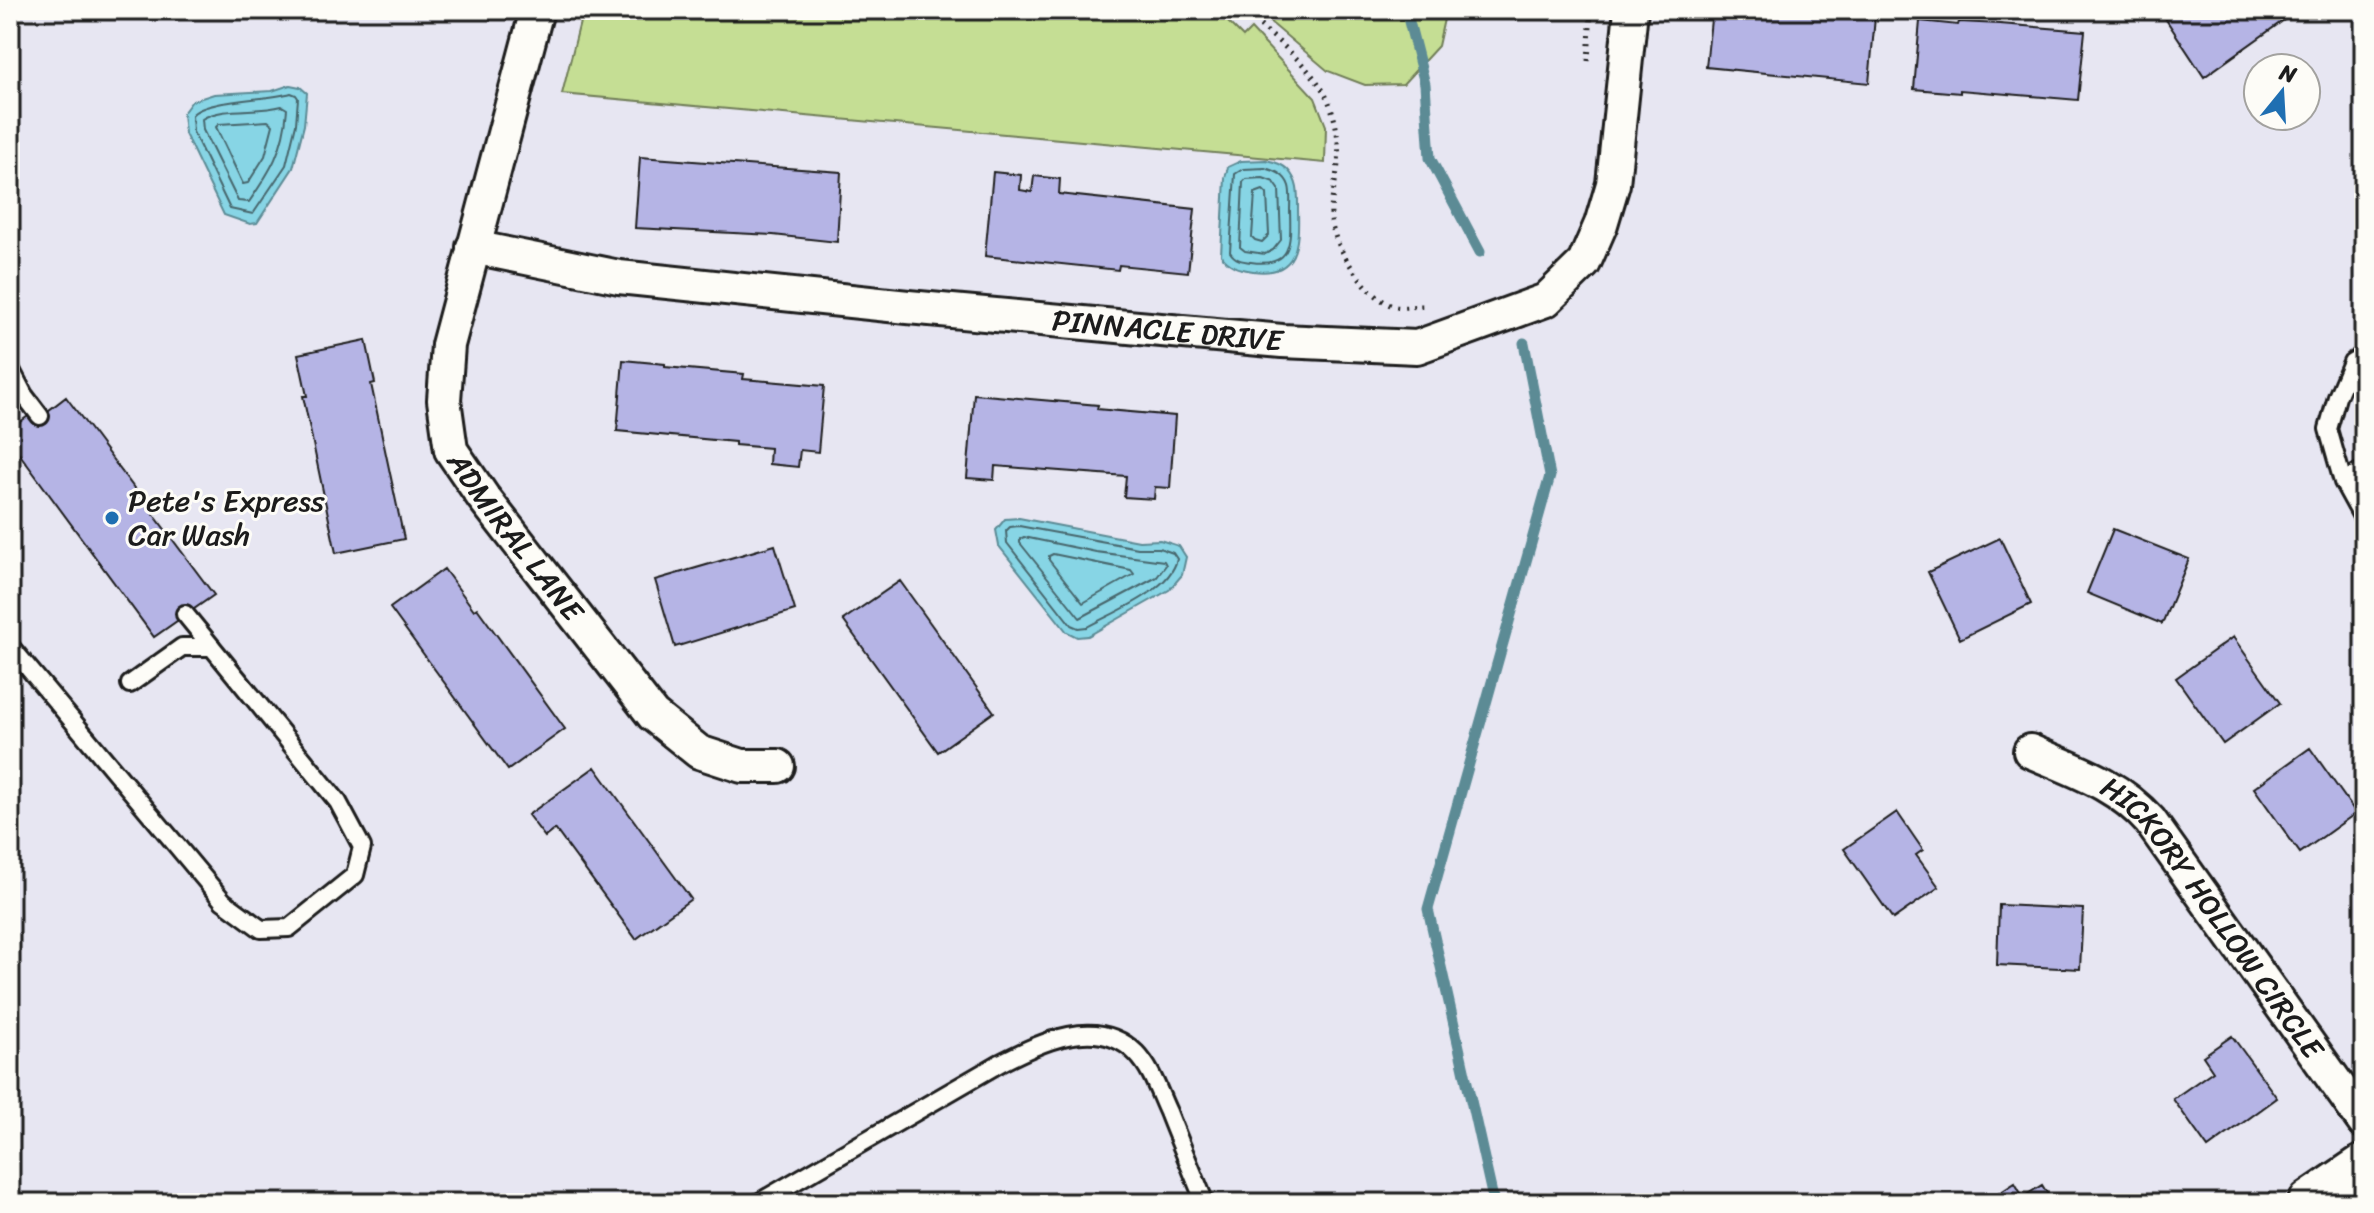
<svg xmlns="http://www.w3.org/2000/svg" width="2374" height="1213" font-family="Sriracha,sans-serif">
<style>
.green{fill:#c5de94;stroke:#707d58;stroke-width:2}
.water{fill:#87d5e5;stroke:#5c8b95;stroke-width:2}
.lines{fill:none;stroke-linecap:round;stroke-linejoin:round}
.shore{stroke:#47666c;stroke-width:2}
.stream{stroke:#5c8b95;stroke-width:11}
.building{fill:#b5b4e5;stroke:#1c1c1c;stroke-width:2}
.lane-casing{stroke:#1c1c1c;stroke-width:22}
.street-casing{stroke:#1c1c1c;stroke-width:38}
.secondary-casing{stroke:#1c1c1c;stroke-width:50}
.path{stroke:#1c1c1c;stroke-width:5;stroke-dasharray:2 6;stroke-linecap:butt}
.lane{stroke:#fdfcf7;stroke-width:16}
.street{stroke:#fdfcf7;stroke-width:32}
.secondary{stroke:#fdfcf7;stroke-width:44}
.poi-dot{fill:#1f6fb2;stroke:#fdfcf7;stroke-width:3}
.labels{text-anchor:middle;dominant-baseline:central;stroke-width:6;stroke-linejoin:round;paint-order:stroke}
.street-label{font-size:30px;fill:#1c1c1c;stroke:#fdfcf7}
.poi-label{font-size:30px;fill:#1c1c1c;stroke:#fdfcf7;text-anchor:start}
</style>
<rect width="100%" height="100%" fill="#e7e6f2"/>
<filter id="ink" filterUnits="userSpaceOnUse"><feTurbulence type="fractalNoise" baseFrequency=".0125" numOctaves="2"/><feDisplacementMap in="SourceGraphic" scale="16" xChannelSelector="R" yChannelSelector="G"/><feConvolveMatrix kernelMatrix="1 2 1 2 8 2 1 2 1" color-interpolation-filters="sRGB"/></filter>
<g filter="url(#ink)">
<path class="green" d="M 583,10 L 1216,10 L 1243,37 L 1251,29 L 1315,98 L 1326,126 L 1325,163 L 562,94 Z
M 1256,10 L 1446,10 L 1438,46 L 1403,84 L 1365,85 L 1328,71 Z"/>
<path class="water" d="M 290,85 L 300,87 L 307,93 L 304,125 L 293,168 L 257,223 L 250,224 L 224,215 L 185,134 L 183,113 L 192,101 L 214,94 L 272,91 Z
M 1266,160 C 1274,162 1283,164 1288,170 C 1299,182 1298,194 1298,210 C 1299,244 1298,277 1253,271 C 1240,269 1229,267 1221,255 L 1225,178 L 1228,167 L 1241,161 Z
M 1019,518 L 1139,541 L 1160,540 L 1179,546 L 1186,557 L 1182,575 L 1169,590 L 1088,636 L 1077,637 L 1067,632 L 999,546 L 996,530 L 1005,519 Z"/>
<g class="lines">
<path class="shore" d="M 291,93 L 296,95 L 298,98 L 296,124 L 286,165 L 253,214 L 230,209 L 193,132 L 192,115 C 203,100 267,100 291,93 Z
M 282,106 L 287,109 C 284,150 271,170 249,202 L 238,201 L 203,130 L 202,119 C 224,106 257,113 282,106 Z
M 268,121 L 273,125 L 265,156 L 248,183 L 243,184 L 216,127 L 219,124 Z
M 1265,168 C 1275,171 1285,174 1289,186 C 1291,193 1290,203 1290,211 C 1291,243 1292,268 1251,262 C 1242,261 1235,260 1230,252 L 1235,174 L 1243,169 Z
M 1263,178 L 1274,182 L 1279,189 L 1281,240 L 1273,250 L 1265,254 L 1245,251 L 1240,247 L 1243,182 L 1246,179 Z
M 1263,190 L 1267,194 L 1269,235 L 1262,242 L 1255,240 L 1252,237 L 1255,193 Z
M 1019,526 L 1138,548 L 1159,548 L 1173,553 L 1177,559 C 1170,591 1114,612 1087,627 L 1078,628 L 1071,625 L 1007,543 L 1006,531 L 1010,527 Z
M 1024,537 L 1096,552 L 1164,561 L 1166,565 L 1157,577 L 1080,618 L 1020,543 L 1020,539 Z
M 1053,554 L 1131,570 L 1134,574 L 1083,603 L 1049,560 L 1049,556 Z"/>
<path class="stream" d="M 1406,10 L 1425,84 L 1430,158 L 1480,252
M 1494,1203 L 1428,909 L 1550,476 L 1524,343"/>
</g>
<path class="building" d="M 1712,10 L 1809,10 L 1875,17 L 1869,83 L 1706,67 Z
M 2178,10 L 2298,10 L 2204,77 L 2165,18 Z
M 1920,21 L 1958,25 L 1959,22 L 2000,24 L 2085,31 L 2078,100 L 1960,90 L 1960,93 L 1914,89 Z
M 640,157 L 841,172 L 837,242 L 773,235 L 635,228 Z
M 993,172 L 1021,175 L 1020,190 L 1032,192 L 1034,176 L 1060,179 L 1059,194 L 1195,209 L 1188,272 L 1119,265 L 1118,270 L 985,256 Z
M 366,340 L 375,383 L 371,384 L 404,539 L 336,553 L 303,396 L 307,396 L 298,354 Z
M 623,360 L 665,364 L 665,367 L 744,374 L 743,379 L 824,386 L 818,452 L 800,450 L 798,467 L 769,464 L 770,448 L 735,445 L 735,442 L 617,431 Z
M 974,394 L 1098,405 L 1097,409 L 1175,416 L 1170,488 L 1155,487 L 1154,499 L 1124,497 L 1126,476 L 995,466 L 994,480 L 967,478 Z
M 66,397 L 214,595 L 154,637 L 10,441 L 10,429 L 31,414 L 36,420 Z
M 2113,529 L 2189,559 L 2162,624 L 2087,593 Z
M 2000,538 L 2031,604 L 1960,639 L 1928,572 Z
M 775,545 L 795,610 L 675,647 L 655,580 Z
M 444,569 L 474,610 L 477,608 L 565,729 L 508,770 L 390,608 Z
M 900,581 L 994,712 L 938,752 L 843,620 Z
M 2233,637 L 2280,703 L 2223,744 L 2176,678 Z
M 2310,748 L 2356,813 L 2300,853 L 2254,788 Z
M 595,767 L 691,899 L 636,939 L 555,829 L 545,837 L 528,815 Z
M 1897,812 L 1923,850 L 1916,855 L 1939,887 L 1893,919 L 1844,849 Z
M 1999,905 L 2083,909 L 2080,969 L 1997,965 Z
M 2232,1036 L 2277,1098 L 2208,1148 L 2173,1099 L 2213,1071 L 2203,1056 Z
M 2015,1183 L 2023,1197 L 2042,1185 L 2053,1203 L 1984,1203 Z
M 1658,1194 L 1664,1203 L 1647,1203 Z"/>
<g class="lines">
<g class="lane-casing">
<path id="lane" d="M 2364,355 L 2352,362 L 2337,397 L 2328,429 L 2343,482 L 2364,520
M 10,368 L 24,395
M 10,392 L 24,395 L 40,416
M 2343,482 L 2364,469
M 10,646 L 223,901 L 261,929 L 289,928 L 355,875 L 362,847 L 338,802 L 185,614
M 130,684 L 182,647 L 212,647
M 758,1203 L 1000,1063 C 1040,1043 1097,1014 1136,1053 C 1152,1069 1159,1093 1168,1112 C 1180,1143 1193,1173 1205,1203"/>
</g>
<g class="street-casing">
<g id="street">
<path id="s1" d="M 537,10 L 448,345 L 444,400 L 451,450 L 483,497 L 653,715 L 699,752 L 742,766 L 778,766"/>
<path id="s2" d="M 473,247 L 619,277 L 908,307 L 1282,341 L 1417,347 L 1546,300 L 1584,263 L 1601,224 L 1613,184 L 1631,10"/>
<path id="s3" d="M 2030,751 C 2076,771 2116,783 2150,821 L 2364,1122"/>
</g>
</g>
<g class="secondary-casing">
<path id="secondary" d="M 2311,1203 L 2364,1167"/>
</g>
<path class="path" d="M 1242,10 C 1269,34 1312,66 1327,98 C 1336,117 1340,143 1338,164 C 1336,182 1330,201 1331,219 C 1333,246 1367,297 1393,306 C 1401,309 1414,306 1423,306
M 1588,61 L 1591,10"/>
<use href="#lane" class="lane"/>
<use href="#street" class="street"/>
<use href="#secondary" class="secondary"/>
</g>
</g>
<circle class="poi-dot" cx="112" cy="518" r="8"/>
<g class="labels">
<g class="street-label">
<text stroke="none"><textPath href="#s2" startOffset="700">PINNACLE DRIVE</textPath></text>
<text stroke="none"><textPath href="#s1" startOffset="560">ADMIRAL LANE</textPath></text>
<text stroke="none"><textPath href="#s3" startOffset="254">HICKORY HOLLOW CIRCLE</textPath></text>
</g>
<g class="poi-label">
<text x="128" y="501">Pete's Express<tspan x="128" dy="34">Car Wash</tspan></text>
</g>
</g>
<rect width="2374" height="1213" fill="none" stroke="#fdfcf7" stroke-width="40"/>
<rect x="20" y="20" width="2334" height="1173" fill="none" stroke="#1c1c1c" stroke-width="3" filter="url(#ink)"/>
<g transform="translate(2282 92) rotate(18)"><circle r="38" fill="#fdfcf7" stroke="#a3a29f" stroke-width="2"/>
<path d="M0-6L14 30L0 20L-14 30Z" fill="#1f6fb2"/>
<text y="-12" font-size="22" font-weight="bold" text-anchor="middle" fill="#1c1c1c">N</text>
</g>
</svg>
